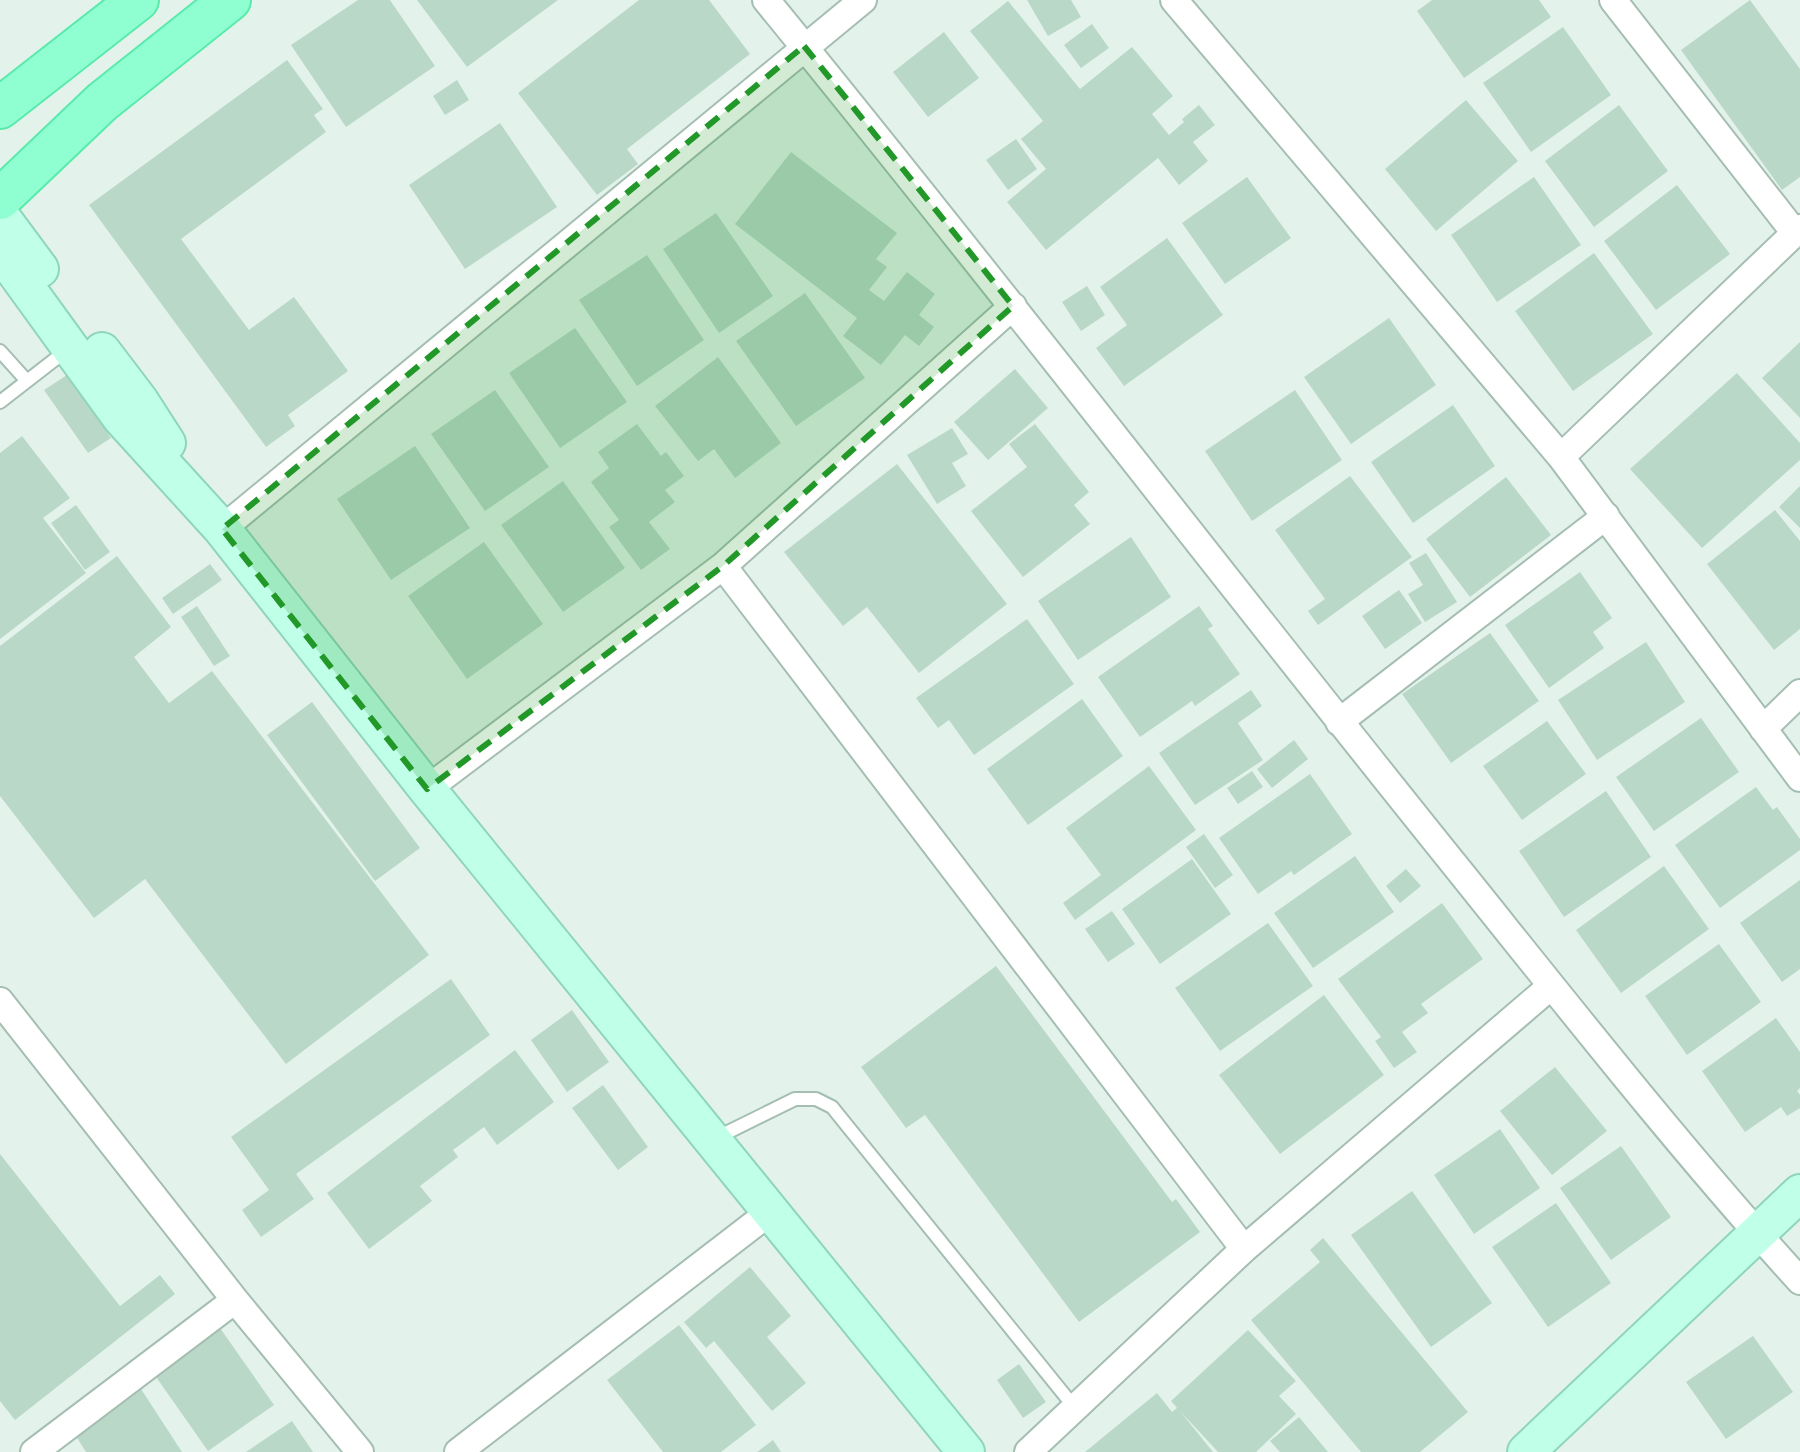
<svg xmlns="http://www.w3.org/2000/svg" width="1800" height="1452" font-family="Manrope,sans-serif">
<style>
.building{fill:#bad8c8}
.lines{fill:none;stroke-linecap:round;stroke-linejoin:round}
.lane-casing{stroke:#a5beb2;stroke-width:16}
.street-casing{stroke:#a5beb2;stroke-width:30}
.secondary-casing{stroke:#8fd5ba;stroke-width:40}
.primary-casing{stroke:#59eaac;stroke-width:44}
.lane{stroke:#fff;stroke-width:12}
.street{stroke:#fff;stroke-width:26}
.secondary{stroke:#c0ffe8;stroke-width:36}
.primary{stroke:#8fffd1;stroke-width:40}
.marked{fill:#229829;fill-opacity:0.2;stroke:#229829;stroke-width:6;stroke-dasharray:16 10;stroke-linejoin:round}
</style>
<rect width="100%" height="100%" fill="#e3f3ec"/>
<path class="building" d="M 358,0 L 390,0 L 435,66 L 346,127 L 291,45 Z
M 417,0 L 558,0 L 467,67 Z
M 639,0 L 709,0 L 750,54 L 627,149 L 638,164 L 597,195 L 518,93 Z
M 1027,0 L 1071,0 L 1081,17 L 1048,36 Z
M 1432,0 L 1539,0 L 1551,17 L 1464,78 L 1417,11 Z
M 1750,0 L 1800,69 L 1800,177 L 1782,190 L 1681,50 Z
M 1008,1 L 1080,89 L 1132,47 L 1173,96 L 1152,114 L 1169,135 L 1184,122 L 1182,119 L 1199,105 L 1215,125 L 1193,142 L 1208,161 L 1179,185 L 1158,158 L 1046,250 L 1007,202 L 1046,169 L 1021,139 L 1043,121 L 970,31 Z
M 1092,24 L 1109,48 L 1081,68 L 1064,45 Z
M 1563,27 L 1611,95 L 1531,152 L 1483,83 Z
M 944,32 L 979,78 L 928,117 L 893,72 Z
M 287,60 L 323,109 L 314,115 L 326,132 L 181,239 L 249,330 L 294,297 L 348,371 L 288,415 L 295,426 L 266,447 L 89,205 Z
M 457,80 L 469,100 L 445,115 L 433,96 Z
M 1466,100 L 1518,161 L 1436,231 L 1385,169 Z
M 1619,105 L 1668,171 L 1594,227 L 1545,161 Z
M 500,123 L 557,207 L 465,269 L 409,185 Z
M 1016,139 L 1037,169 L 1008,190 L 986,160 Z
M 791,152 L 897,233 L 876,259 L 887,267 L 869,290 L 884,301 L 907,272 L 935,294 L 919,315 L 934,327 L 919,346 L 905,335 L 881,365 L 843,336 L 857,318 L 735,224 Z
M 1247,177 L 1291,238 L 1225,284 L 1182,223 Z
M 1534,177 L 1581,245 L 1497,302 L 1451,235 Z
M 1677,185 L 1730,254 L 1656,310 L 1604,241 Z
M 716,213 L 773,296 L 719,333 L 663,249 Z
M 1167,238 L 1223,315 L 1124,386 L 1096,348 L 1127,325 L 1100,287 Z
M 1594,253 L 1653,334 L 1573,391 L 1515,311 Z
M 647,255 L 704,340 L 637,386 L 579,300 Z
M 1087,286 L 1105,315 L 1081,331 L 1062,302 Z
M 805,293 L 865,378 L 796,426 L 736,341 Z
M 1389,318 L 1436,385 L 1351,444 L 1304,377 Z
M 575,328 L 627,402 L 560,448 L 509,373 Z
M 1800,342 L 1800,418 L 1762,378 Z
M 718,357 L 781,443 L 735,478 L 714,449 L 698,461 L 655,406 Z
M 1015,369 L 1048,408 L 988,460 L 954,422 Z
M 1737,373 L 1800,443 L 1800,460 L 1702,548 L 1630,469 Z
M 67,375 L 111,438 L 88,453 L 44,390 Z
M 495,390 L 549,467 L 485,511 L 431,434 Z
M 1295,390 L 1342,460 L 1252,521 L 1205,451 Z
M 1453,405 L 1495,466 L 1413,523 L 1371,462 Z
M 637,424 L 661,456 L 666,452 L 684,476 L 665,490 L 675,502 L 649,522 L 670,549 L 641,570 L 609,527 L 619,520 L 591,482 L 609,468 L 598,452 Z
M 1035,424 L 1089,492 L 1074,505 L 1090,524 L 1023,577 L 971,511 L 1027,467 L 1009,444 Z
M 952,428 L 968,454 L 952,463 L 966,486 L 937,504 L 907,455 Z
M 22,436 L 70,498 L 43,518 L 86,573 L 0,639 L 0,453 Z
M 415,446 L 470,528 L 391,580 L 337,499 Z
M 897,464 L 1007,604 L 919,673 L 867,607 L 843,626 L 784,552 Z
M 1350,476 L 1412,557 L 1318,625 L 1308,611 L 1325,599 L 1275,530 Z
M 1506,477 L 1551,535 L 1470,597 L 1426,539 Z
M 563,481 L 625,568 L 563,612 L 501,525 Z
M 1800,486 L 1800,528 L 1779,507 Z
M 76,505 L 110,552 L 85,570 L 51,523 Z
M 1775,510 L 1800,541 L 1800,629 L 1774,650 L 1707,564 Z
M 1131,537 L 1171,597 L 1078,660 L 1038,601 Z
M 484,542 L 543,624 L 467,679 L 408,596 Z
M 1426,553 L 1457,602 L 1425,622 L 1408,594 L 1423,585 L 1409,563 Z
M 117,556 L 171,627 L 134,657 L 169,703 L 212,671 L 429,955 L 286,1064 L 145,879 L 94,918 L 0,796 L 0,646 Z
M 210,564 L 222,580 L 173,614 L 162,598 Z
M 1580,572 L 1612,618 L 1593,632 L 1604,648 L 1549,688 L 1505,625 Z
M 1399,590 L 1422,623 L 1385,649 L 1362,616 Z
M 197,606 L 230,656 L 214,666 L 181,617 Z
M 1199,606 L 1213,626 L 1208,629 L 1240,674 L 1195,706 L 1192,701 L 1140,737 L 1098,677 Z
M 1027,619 L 1074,684 L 974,755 L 949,720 L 938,728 L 916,698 Z
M 1490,633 L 1539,701 L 1451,763 L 1402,694 Z
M 1646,642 L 1685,702 L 1597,760 L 1558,700 Z
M 1251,690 L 1262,706 L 1238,723 L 1263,760 L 1195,805 L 1159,753 Z
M 1082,699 L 1123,756 L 1028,825 L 987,769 Z
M 312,702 L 420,848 L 375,881 L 267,735 Z
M 1701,718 L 1739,772 L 1654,831 L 1616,777 Z
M 1547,721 L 1586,774 L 1522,820 L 1483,766 Z
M 1294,740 L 1308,759 L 1272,788 L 1257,769 Z
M 1149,766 L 1196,830 L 1075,920 L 1063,903 L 1101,875 L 1066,828 Z
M 1252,771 L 1263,787 L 1238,804 L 1227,788 Z
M 1310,774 L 1352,834 L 1294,875 L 1291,871 L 1258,894 L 1219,838 Z
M 1756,787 L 1773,810 L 1777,807 L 1800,839 L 1800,850 L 1720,908 L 1675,845 Z
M 1606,791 L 1651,857 L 1564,917 L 1519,851 Z
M 1204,834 L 1233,875 L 1215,888 L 1186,847 Z
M 1355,856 L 1394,912 L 1313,968 L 1274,913 Z
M 1192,859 L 1231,914 L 1160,964 L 1122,909 Z
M 1664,866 L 1709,929 L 1621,993 L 1576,930 Z
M 1406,869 L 1421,886 L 1400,903 L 1386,886 Z
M 1800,880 L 1800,969 L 1782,982 L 1740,923 Z
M 1442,903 L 1483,959 L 1421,1004 L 1428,1013 L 1402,1032 L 1417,1052 L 1394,1068 L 1375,1041 L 1381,1037 L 1338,979 Z
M 1112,911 L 1135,944 L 1108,962 L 1085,929 Z
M 1268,923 L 1313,986 L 1220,1051 L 1175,988 Z
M 1719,944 L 1761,1002 L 1687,1055 L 1645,996 Z
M 996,966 L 1172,1202 L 1176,1199 L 1200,1232 L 1079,1322 L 925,1115 L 906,1128 L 861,1067 Z
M 451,979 L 490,1035 L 296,1174 L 314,1199 L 261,1237 L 242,1210 L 269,1190 L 231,1137 Z
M 1324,995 L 1384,1075 L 1280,1154 L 1219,1075 Z
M 572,1010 L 609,1062 L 567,1092 L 531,1040 Z
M 1776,1018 L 1800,1052 L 1800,1088 L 1797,1091 L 1800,1095 L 1800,1108 L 1787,1116 L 1781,1107 L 1745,1132 L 1702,1071 Z
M 515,1050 L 554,1102 L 497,1145 L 484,1127 L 453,1150 L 458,1157 L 420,1186 L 432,1201 L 369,1249 L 327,1193 Z
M 1555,1067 L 1607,1131 L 1552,1175 L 1500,1111 Z
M 603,1085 L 648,1147 L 618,1170 L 572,1108 Z
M 1500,1129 L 1540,1188 L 1474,1234 L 1434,1175 Z
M 1621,1146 L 1671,1217 L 1611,1260 L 1560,1188 Z
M 0,1154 L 120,1306 L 160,1275 L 175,1294 L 15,1420 L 0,1401 Z
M 1412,1191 L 1492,1303 L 1431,1347 L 1351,1235 Z
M 1556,1203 L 1611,1283 L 1548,1327 L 1492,1247 Z
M 1323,1238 L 1468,1412 L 1420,1452 L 1361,1452 L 1251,1320 L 1320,1262 L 1310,1250 Z
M 750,1267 L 791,1316 L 767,1337 L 806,1383 L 772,1411 L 714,1341 L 706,1348 L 684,1322 Z
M 679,1325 L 756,1425 L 721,1452 L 663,1452 L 607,1380 Z
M 220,1328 L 274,1405 L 208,1451 L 154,1374 Z
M 1248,1330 L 1296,1381 L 1279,1396 L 1296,1414 L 1256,1452 L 1218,1452 L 1180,1411 L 1213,1452 L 1085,1452 L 1157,1393 L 1172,1412 L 1177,1408 L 1171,1401 Z
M 1753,1336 L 1793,1392 L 1726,1439 L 1686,1382 Z
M 1019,1364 L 1046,1402 L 1023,1418 L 997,1380 Z
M 141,1389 L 182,1452 L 86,1452 L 74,1433 Z
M 1299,1417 L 1328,1452 L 1280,1452 L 1270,1441 Z
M 292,1421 L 313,1452 L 246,1452 Z
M 773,1440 L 781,1452 L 757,1452 Z"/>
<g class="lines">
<g class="lane-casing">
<path id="lane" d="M 0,351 L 27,381
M 0,402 L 67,350
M 716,1138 L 795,1099 L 816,1099 L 832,1107 L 1075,1408"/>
</g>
<g class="street-casing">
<path id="street" d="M 766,0 C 1002,288 1228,584 1462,874 C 1572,1011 1682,1151 1800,1281
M 1174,0 L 1561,457 L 1800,778
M 1613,0 L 1795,233
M 1561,457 L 1800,228
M 222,529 L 863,0
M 723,566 L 1244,1249
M 1339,722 L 1606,516
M 1763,729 L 1800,693
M 427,789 L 723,566 L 1013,306
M 0,1001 L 235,1300 L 360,1452
M 34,1452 L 235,1300
M 458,1452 L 770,1212
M 1028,1452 L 1244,1249 L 1551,986"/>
</g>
<g class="secondary-casing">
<path id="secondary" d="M 0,215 L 40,269
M 0,251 L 121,418 L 222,529 L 427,789 L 966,1452
M 102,351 L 140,401 L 167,443
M 1526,1452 L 1800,1193"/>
</g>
<g class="primary-casing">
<path id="primary" d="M 0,108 L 138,0
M 0,199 L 102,102 L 230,0"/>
</g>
<use href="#lane" class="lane"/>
<use href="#street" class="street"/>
<use href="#secondary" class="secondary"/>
<use href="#primary" class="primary"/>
</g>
<path class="marked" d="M 804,46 L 1013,306 L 723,566 L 427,789 L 222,529 Z"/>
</svg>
